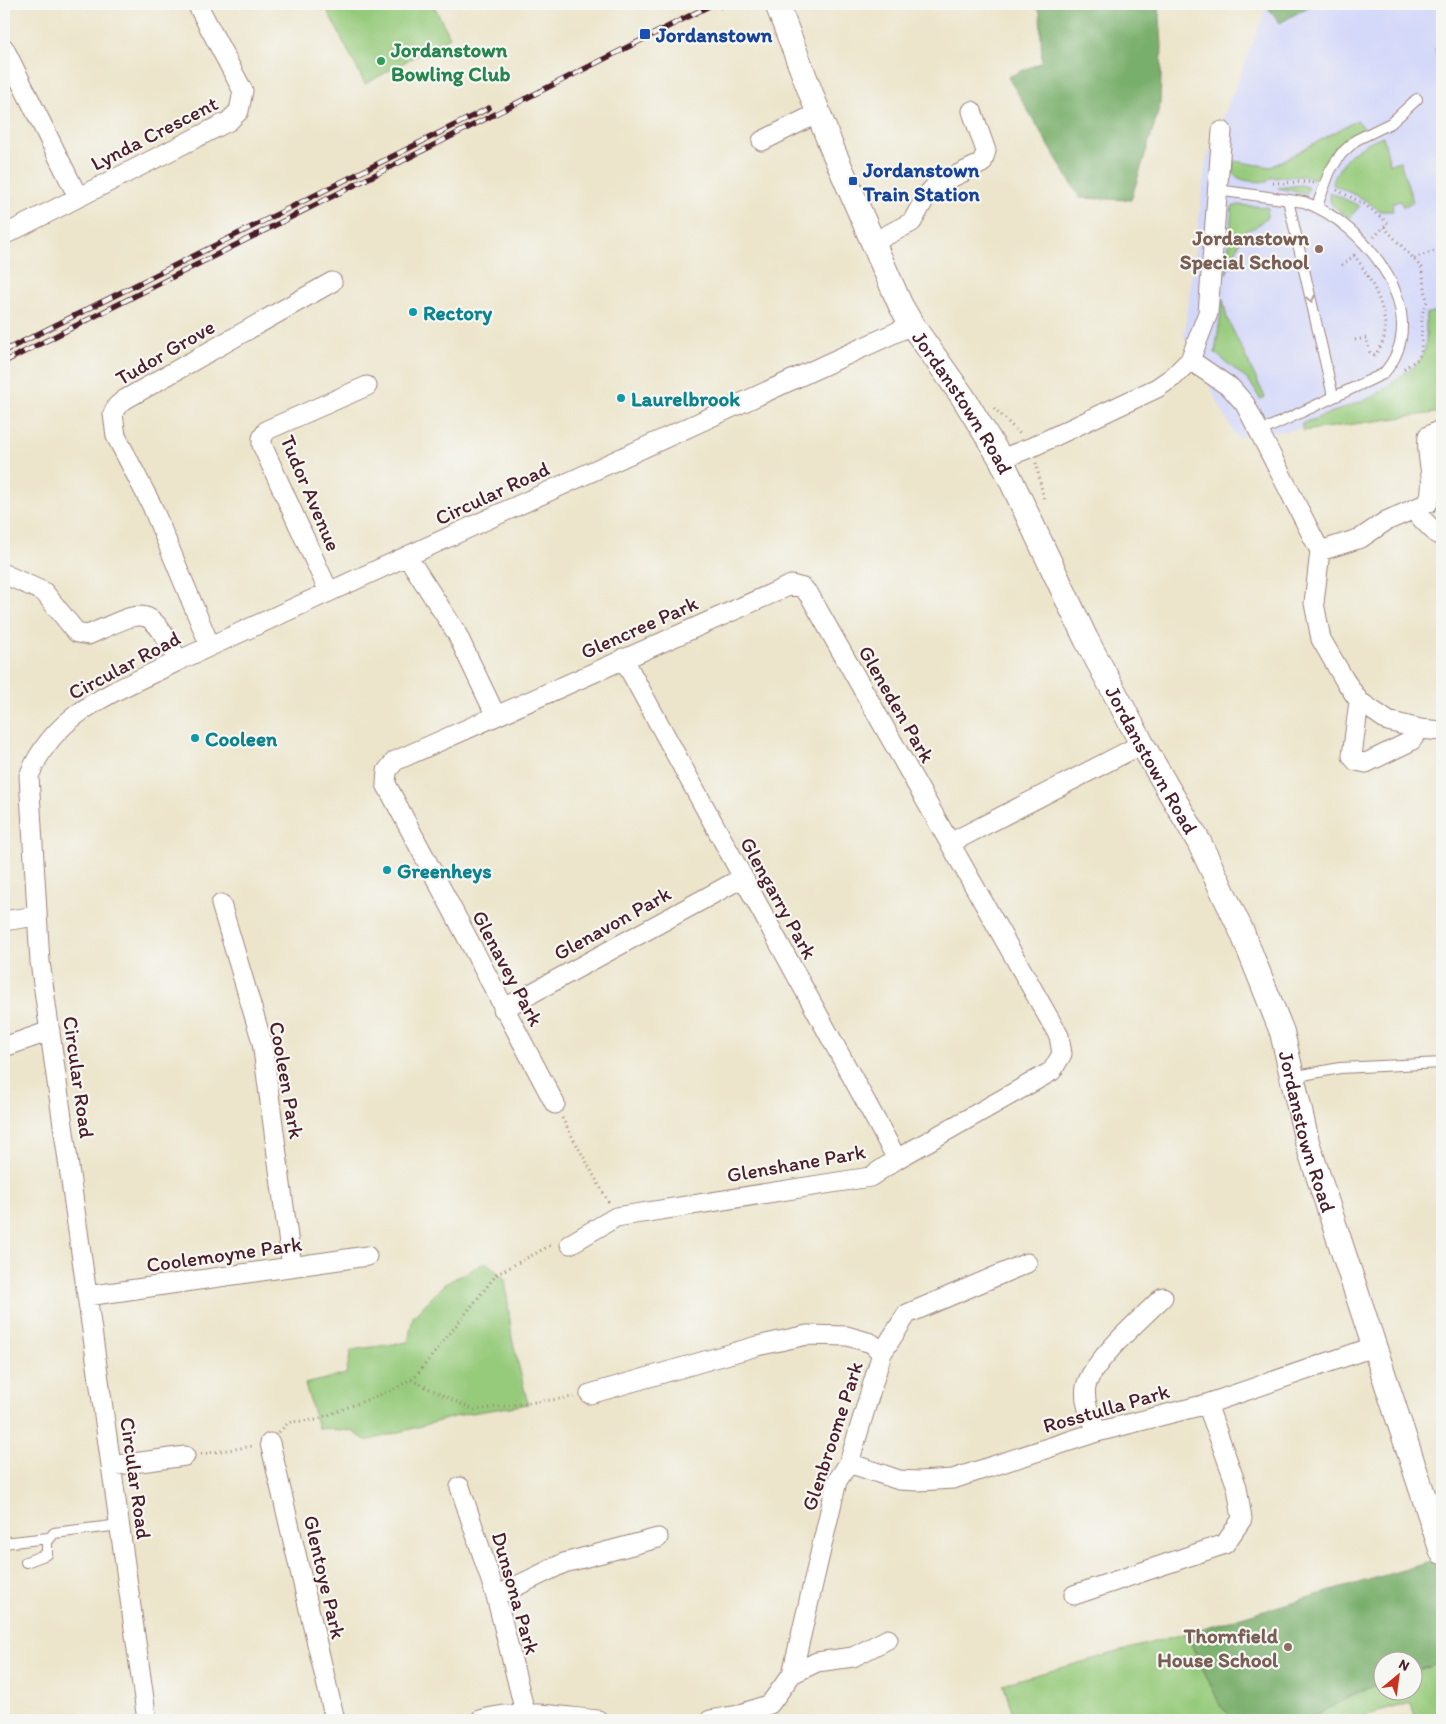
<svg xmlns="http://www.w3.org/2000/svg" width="1446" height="1724" font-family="Itim,sans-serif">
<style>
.built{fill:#d4d8f9}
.green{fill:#97cb7c;stroke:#707554}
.forest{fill:#79af6c;stroke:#62674c}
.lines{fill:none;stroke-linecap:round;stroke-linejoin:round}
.service-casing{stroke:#9b827b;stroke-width:12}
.minor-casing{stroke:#9b827b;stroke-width:21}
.tertiary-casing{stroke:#9b827b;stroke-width:26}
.path{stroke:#9b827b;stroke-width:3;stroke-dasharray:1 4;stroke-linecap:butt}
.service{stroke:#fff;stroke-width:10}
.minor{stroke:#fff;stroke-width:19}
.tertiary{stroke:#fff;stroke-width:24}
.rail-casing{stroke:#4a1f2b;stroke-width:5.5}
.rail{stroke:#f6f6f2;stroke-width:4;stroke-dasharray:11;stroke-linecap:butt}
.oneway{stroke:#ae9aa0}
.transit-dot{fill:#1a4fb4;stroke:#f6f6f2;stroke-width:2}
.leisure-dot{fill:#2e9e5b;stroke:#f6f6f2;stroke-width:2}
.education-dot{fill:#8d6e63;stroke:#f6f6f2;stroke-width:2}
.culture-dot{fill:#0f9aa8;stroke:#f6f6f2;stroke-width:2}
.labels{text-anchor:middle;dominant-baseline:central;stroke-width:4.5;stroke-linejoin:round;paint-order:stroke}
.transit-label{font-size:21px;font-weight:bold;fill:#164399;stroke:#f6f6f2;text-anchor:start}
.leisure-label{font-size:21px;font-weight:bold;fill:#27864d;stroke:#f6f6f2;text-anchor:start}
.street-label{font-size:21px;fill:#4a1f2b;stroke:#f6f6f2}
.education-label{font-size:21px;font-weight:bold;fill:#785e54;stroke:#f6f6f2;text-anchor:end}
.culture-label{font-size:21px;font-weight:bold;fill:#0d838f;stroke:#f6f6f2;text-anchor:start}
</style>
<rect width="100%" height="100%" fill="#f6f6f2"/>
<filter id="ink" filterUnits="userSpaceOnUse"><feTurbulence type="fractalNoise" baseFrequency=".02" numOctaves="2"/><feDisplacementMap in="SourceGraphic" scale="10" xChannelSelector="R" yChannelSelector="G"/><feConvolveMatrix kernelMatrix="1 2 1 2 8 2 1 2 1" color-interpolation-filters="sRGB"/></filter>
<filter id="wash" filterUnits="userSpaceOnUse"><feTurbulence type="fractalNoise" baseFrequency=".0096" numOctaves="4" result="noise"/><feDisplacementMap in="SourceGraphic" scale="20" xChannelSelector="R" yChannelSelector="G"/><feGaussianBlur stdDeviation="1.12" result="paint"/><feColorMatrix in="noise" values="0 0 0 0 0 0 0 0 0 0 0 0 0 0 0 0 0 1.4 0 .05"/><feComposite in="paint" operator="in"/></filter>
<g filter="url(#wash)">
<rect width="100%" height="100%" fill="#ece5cb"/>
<path class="built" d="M 1268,4 L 1442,4 L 1442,412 L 1236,437 L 1184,337 L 1206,161 Z"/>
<path class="green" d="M 324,4 L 433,4 L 450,37 L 365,84 Z
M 1442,46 L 1442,73 L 1435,49 Z
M 1357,120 L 1364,128 L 1334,148 L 1318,179 L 1303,176 L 1270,178 L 1267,182 C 1255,181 1241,183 1233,173 L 1234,161 L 1271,167 Z
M 1383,136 L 1390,164 L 1400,161 L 1413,202 L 1403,207 L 1400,201 L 1392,203 L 1393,211 L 1380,211 L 1365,200 L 1332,184 C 1341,158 1359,145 1383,136 Z
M 1301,185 L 1309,188 L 1306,194 L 1278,188 Z
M 1329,192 L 1360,206 L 1349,218 L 1331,204 Z
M 1238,205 L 1268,207 L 1267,217 L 1254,228 L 1245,230 L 1226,274 L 1232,207 Z
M 1223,299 L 1227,318 L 1265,397 L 1260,399 L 1250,382 L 1215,353 Z
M 1442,310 L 1442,412 L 1303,431 L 1301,424 L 1375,396 L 1417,364 C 1430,351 1425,330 1426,314 Z
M 486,1262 L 505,1279 L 512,1338 L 528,1404 L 465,1414 L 367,1441 L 352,1431 L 318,1428 L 305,1384 L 346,1374 L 351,1350 L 408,1342 L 413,1317 L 443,1285 Z
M 1186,1633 L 1221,1707 L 1236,1720 L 1015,1720 L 1003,1684 Z
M 1442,1663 L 1442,1720 L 1424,1720 L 1423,1718 L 1416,1720 L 1411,1703 L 1349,1720 L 1303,1720 C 1331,1709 1356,1692 1383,1681 L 1384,1692 L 1414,1692 L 1414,1671 Z"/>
<path class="forest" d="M 1031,4 L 1159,4 L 1162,45 L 1160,106 L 1131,200 L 1080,198 L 1008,77 L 1042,62 L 1040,12 Z
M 1265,4 L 1313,4 L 1280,23 Z
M 1434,1561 L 1442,1582 L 1442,1663 L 1414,1671 L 1414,1662 L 1384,1662 L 1383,1681 L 1357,1692 L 1323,1712 L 1303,1720 L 1236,1720 L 1221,1707 L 1186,1633 Z"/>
</g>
<g filter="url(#ink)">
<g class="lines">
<g class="service-casing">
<path id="service" d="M 1217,190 L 1304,202 C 1365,223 1437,315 1383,374 L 1259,432
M 1288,200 L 1333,396
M 1317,206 L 1330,171 L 1341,154 L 1356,140 L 1391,123 L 1417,99
M 1292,1077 L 1340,1068 L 1442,1063
M 4,1543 L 48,1538
M 26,1562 L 47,1554 L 47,1542 L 54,1533 L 120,1525"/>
</g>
<g class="minor-casing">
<path id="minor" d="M 4,48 L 78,197
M 762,141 L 818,113
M 8,233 L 229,121 L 239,111 L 243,91 L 197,4
M 872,243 L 912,222 L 927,195 L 936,185 L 982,163 L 986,151 L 972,111
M 1190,360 L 1231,388 L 1245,404 L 1320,551 L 1314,603 L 1321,639 L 1344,679 L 1359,701 L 1388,721 L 1420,729 L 1442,731
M 1001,459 L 1032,447 L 1157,388 L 1173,377 L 1190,360 L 1208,313 L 1222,131
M 1413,510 L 1437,534 L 1442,536
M 1320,551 L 1361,538 L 1386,521 L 1428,503 C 1437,479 1425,459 1428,436 L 1442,429
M 407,556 L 456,632 L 496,716
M 4,574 L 44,592 L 77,633 L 88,635 C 144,611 148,600 178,661
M 329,592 L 262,445 L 262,438 L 267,430 L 367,386
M 210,646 L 152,506 L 116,436 L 113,414 L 117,406 L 124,400 L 332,282
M 623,658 L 897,1159
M 1359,701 L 1352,756 L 1356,761 L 1366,763 L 1411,741 L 1420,729
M 950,843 L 1142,744
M 221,904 L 262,1042 L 292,1267
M 4,921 L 36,916
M 503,1009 L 742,878
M 4,1047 L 50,1031
M 555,1104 L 386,784 L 387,771 L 395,761 L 791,585 L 803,588 L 810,596 L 1059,1036 L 1062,1054 L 1052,1071 L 897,1159 L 870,1177 L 616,1217 L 570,1244
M 87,1296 L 367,1256
M 882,1353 L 907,1314 L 1027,1263
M 590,1394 L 757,1346 L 807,1335 L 847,1336 L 871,1343 L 882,1353 L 849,1463 L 837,1481 L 792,1674 L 770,1704 L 738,1715 L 710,1720
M 1097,1432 C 1092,1419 1083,1402 1086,1387 C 1090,1363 1144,1316 1163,1297
M 270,1443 L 335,1720
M 849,1463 L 899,1480 L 918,1481 L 953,1479 L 1097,1432 L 1207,1404 L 1373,1347
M 111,1466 L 185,1456
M 460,1487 L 496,1596 L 525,1712
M 1074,1595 L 1225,1544 L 1242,1519 L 1237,1487 L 1207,1404
M 496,1596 L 564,1563 L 658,1538
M 792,1674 L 817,1662 L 853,1657 L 888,1639
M 147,1720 L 40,962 L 29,776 C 55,710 118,691 178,661 L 912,325
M 480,1720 C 521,1708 557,1716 598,1720"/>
</g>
<g class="tertiary-casing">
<g id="tertiary">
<path id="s1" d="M 777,4 L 831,146 L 900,304 L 912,325 L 963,397 L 1001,459 L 1086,639 L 1142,744 L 1199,842 L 1242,932 L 1282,1032 L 1307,1142 L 1442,1552"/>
</g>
</g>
<path class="path" d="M 720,8 L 730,4
M 1273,183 L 1306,182 L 1314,183
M 1337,190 L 1364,204 L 1388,223 L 1374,237
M 1384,227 L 1422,268 L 1427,301 L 1422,314 L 1421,354 L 1418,359 L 1403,369
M 1354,255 C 1369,275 1390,312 1384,338 C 1382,344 1378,350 1375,356
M 1414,258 L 1440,249
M 1342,265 L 1357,253
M 1355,340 L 1366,338 L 1370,352 L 1376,356
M 994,408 L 1020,434
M 1036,463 L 1044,500
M 562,1118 L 609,1203
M 411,1380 L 474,1410 L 574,1397
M 279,1432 L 289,1422 L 315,1420 L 392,1390 L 415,1377 L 497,1274 L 553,1244
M 201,1454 L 254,1446"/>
<use href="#service" class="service"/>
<use href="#minor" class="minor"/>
<use href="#tertiary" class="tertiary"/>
<g class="rail-casing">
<path id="rail" d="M 4,351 L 489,108
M 4,362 L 713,4"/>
</g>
<use href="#rail" class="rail"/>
</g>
<defs><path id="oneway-chevron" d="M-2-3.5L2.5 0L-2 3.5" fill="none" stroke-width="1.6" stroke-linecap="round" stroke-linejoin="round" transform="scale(1.25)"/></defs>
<use class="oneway" href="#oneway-chevron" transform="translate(1311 299) rotate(77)"/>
</g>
<g class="transit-dot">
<rect x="639" y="28" width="12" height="12" rx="2.5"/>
<rect x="848" y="176" width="10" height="10" rx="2.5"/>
</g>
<circle class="leisure-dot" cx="381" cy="61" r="5"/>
<g class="education-dot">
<circle cx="1319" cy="249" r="5"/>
<circle cx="1288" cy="1647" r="5"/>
</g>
<g class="culture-dot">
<circle cx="413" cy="312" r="5"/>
<circle cx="621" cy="398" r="5"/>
<circle cx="195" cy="738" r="5"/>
<circle cx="387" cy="870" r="5"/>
</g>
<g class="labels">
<g class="transit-label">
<text x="656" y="34">Jordanstown</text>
<text x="863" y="169">Jordanstown<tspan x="863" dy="24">Train Station</tspan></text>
</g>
<g class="leisure-label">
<text x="391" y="49">Jordanstown<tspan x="391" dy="24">Bowling Club</tspan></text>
</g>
<g class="street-label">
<text transform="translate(154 133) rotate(-27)">Lynda Crescent</text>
<text transform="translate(165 352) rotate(-30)">Tudor Grove</text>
<text stroke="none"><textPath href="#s1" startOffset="441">Jordanstown Road</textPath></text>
<text transform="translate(311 493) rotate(67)">Tudor Avenue</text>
<text transform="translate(492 493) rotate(-25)">Circular Road</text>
<text transform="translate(639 627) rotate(-24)">Glencree Park</text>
<text transform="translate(124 665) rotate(-28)">Circular Road</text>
<text transform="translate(897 704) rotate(60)">Gleneden Park</text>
<text stroke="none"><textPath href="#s1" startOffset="846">Jordanstown Road</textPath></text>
<text transform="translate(779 898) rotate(61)">Glengarry Park</text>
<text transform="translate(612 923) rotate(-29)">Glenavon Park</text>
<text transform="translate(508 968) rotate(62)">Glenavey Park</text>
<text transform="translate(79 1077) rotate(82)">Circular Road</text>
<text transform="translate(287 1080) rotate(80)">Cooleen Park</text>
<text stroke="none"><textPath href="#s1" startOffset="1251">Jordanstown Road</textPath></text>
<text transform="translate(796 1163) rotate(-10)">Glenshane Park</text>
<text transform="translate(224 1254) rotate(-8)">Coolemoyne Park</text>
<text transform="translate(1106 1408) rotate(-16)">Rosstulla Park</text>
<text transform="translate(832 1436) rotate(-72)">Glenbroome Park</text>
<text transform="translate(136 1478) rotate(82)">Circular Road</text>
<text transform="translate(325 1577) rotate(77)">Glentoye Park</text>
<text transform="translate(516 1593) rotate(74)">Dunsona Park</text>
</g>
<g class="education-label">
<text x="1309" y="237">Jordanstown<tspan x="1309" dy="24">Special School</tspan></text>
<text x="1278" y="1635">Thornfield<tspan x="1278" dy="24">House School</tspan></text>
</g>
<g class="culture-label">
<text x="423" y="312">Rectory</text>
<text x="631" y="398">Laurelbrook</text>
<text x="205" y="738">Cooleen</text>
<text x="397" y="870">Greenheys</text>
</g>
</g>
<rect width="1446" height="1724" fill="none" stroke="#f6f6f2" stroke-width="20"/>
<g transform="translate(1398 1676) rotate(29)"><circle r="24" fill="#f6f6f2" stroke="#b1a0a2"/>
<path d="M0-4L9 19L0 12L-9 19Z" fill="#c8321e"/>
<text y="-8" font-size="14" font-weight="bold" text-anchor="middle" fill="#4a1f2b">N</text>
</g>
</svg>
